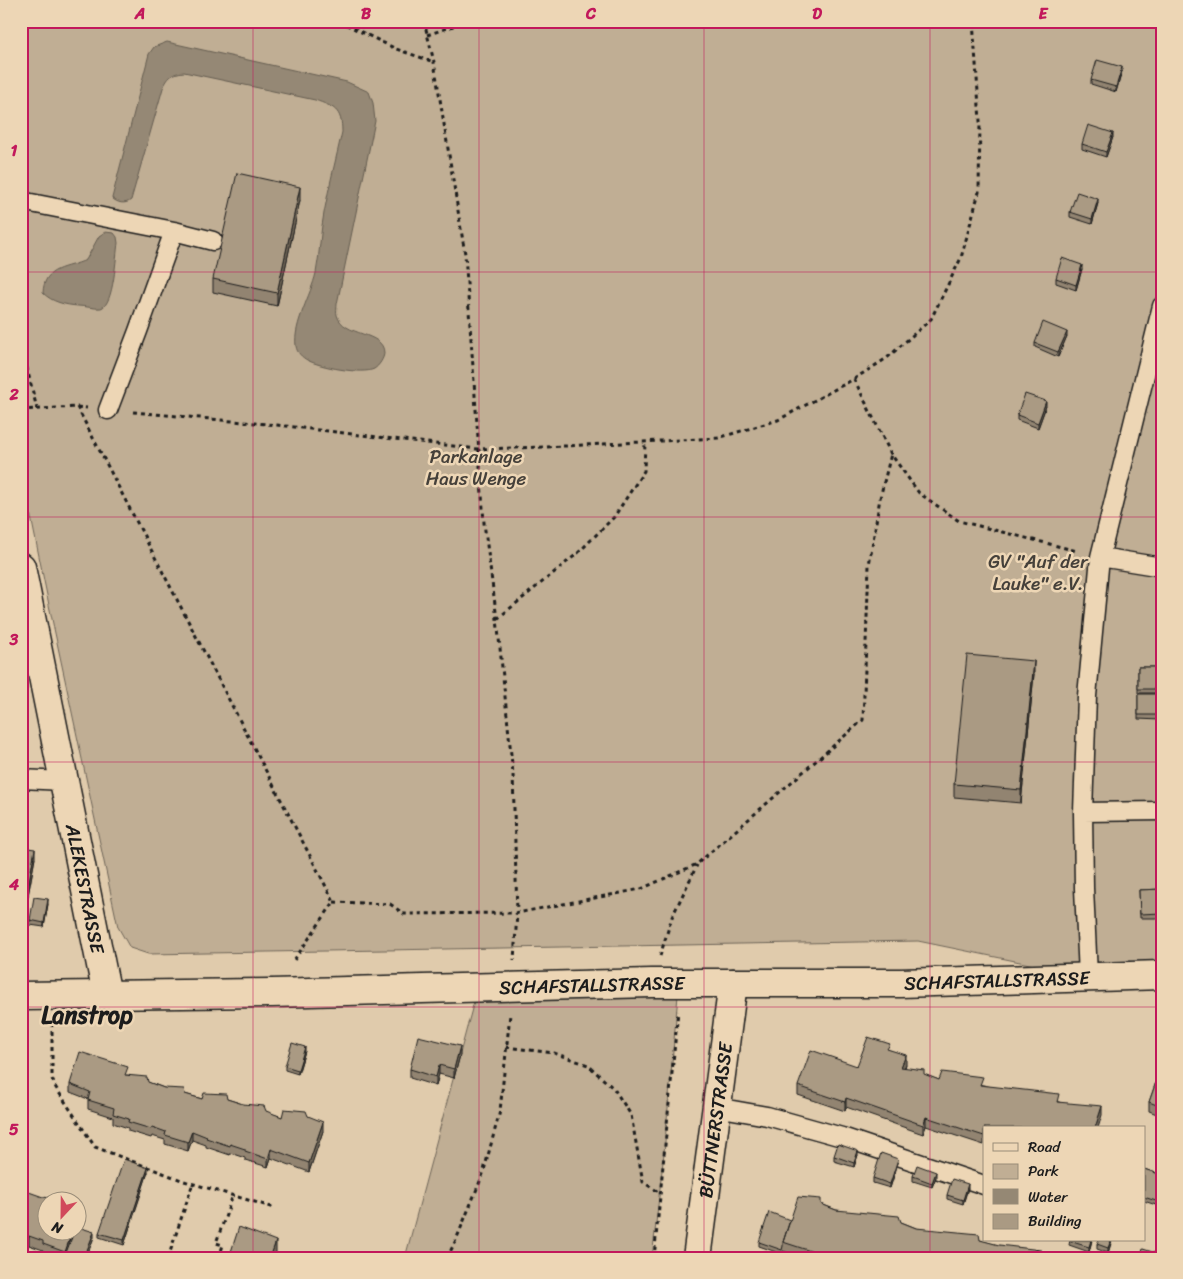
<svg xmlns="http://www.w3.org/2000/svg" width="1183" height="1279" font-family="Sriracha,sans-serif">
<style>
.green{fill:#c0ae94;stroke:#6e6558}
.water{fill:#958874;stroke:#655d51}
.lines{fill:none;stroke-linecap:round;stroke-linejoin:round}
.lane-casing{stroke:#1c1c1c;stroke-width:21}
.street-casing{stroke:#1c1c1c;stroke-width:31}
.secondary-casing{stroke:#1c1c1c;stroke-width:31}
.path{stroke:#1c1c1c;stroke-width:3;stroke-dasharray:4 4;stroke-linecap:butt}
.lane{stroke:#edd6b5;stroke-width:18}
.street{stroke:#edd6b5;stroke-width:28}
.secondary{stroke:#edd6b5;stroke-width:28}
.wall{fill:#928471;stroke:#1c1c1c}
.shaded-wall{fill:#776c5c;stroke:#1c1c1c}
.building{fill:#aa9a83;stroke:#1c1c1c}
.grid{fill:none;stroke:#c2185b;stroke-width:1;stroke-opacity:0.55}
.labels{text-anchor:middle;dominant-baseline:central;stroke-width:5;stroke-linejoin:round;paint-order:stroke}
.park-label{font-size:19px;fill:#45403a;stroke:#edd6b5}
.street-label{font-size:19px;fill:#1c1c1c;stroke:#edd6b5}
.district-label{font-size:24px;font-weight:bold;fill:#1c1c1c;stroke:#edd6b5}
.neatline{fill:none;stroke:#c2185b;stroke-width:2}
.grid-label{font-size:16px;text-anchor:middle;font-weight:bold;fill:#c2185b}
</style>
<rect width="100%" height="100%" fill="#e0cbac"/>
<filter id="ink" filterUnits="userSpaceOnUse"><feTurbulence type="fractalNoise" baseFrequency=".02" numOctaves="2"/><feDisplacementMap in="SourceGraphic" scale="10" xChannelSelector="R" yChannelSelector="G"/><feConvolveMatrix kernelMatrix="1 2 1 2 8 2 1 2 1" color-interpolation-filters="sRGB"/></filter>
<g filter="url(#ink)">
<path class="green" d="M 21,21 L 1162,21 L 1162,975 L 1088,976 L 918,941 L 148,954 L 130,948 L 118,927 L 49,605 L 21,468 Z
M 679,984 L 664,1153 L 652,1258 L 405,1258 L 476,994 Z"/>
<path class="water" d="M 167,42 L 347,82 L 369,92 L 373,103 L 375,121 L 337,304 C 337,307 336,312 337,315 C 343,337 384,331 384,353 C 384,358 379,366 374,369 C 362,375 320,367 307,360 C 302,357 297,353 296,346 C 293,324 311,295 316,273 C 320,253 320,233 324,213 C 329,186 336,159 342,132 C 342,109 334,107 315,100 L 184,72 C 172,73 168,77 163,88 L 131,200 C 125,205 117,203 112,198 L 149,54 L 154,47 Z
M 105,232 L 114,233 L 117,237 L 118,243 C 116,255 114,305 101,308 C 95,309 85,306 78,306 C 65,305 52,302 43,293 C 44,266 66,269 86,260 L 99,236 Z"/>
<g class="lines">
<g class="lane-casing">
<path id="lane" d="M 21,201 L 174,231 L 138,331 L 108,410
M 174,231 L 213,241
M 1100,557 L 1162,567
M 21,779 L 64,781
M 1083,812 L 1162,811
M 1088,976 L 1084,888 L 1083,812 L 1087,696 L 1100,557 L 1162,306
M 716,1107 L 767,1116 L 842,1137 L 984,1185"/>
</g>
<g class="street-casing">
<g id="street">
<path id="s1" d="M 21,567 L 107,995"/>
<path id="s2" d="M 697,1258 L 733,983"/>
</g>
</g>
<g class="secondary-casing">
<g id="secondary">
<path id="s3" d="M 21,996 L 272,993 L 651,983 L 900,983 L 1162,975"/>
</g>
</g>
<path class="path" d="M 339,21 L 396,49 L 434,62
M 424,21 L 434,62 L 465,254 L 484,523 L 497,619 L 513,774 L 517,913 L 514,960
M 427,35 L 468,21
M 21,344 L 37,409
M 854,379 L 891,454 L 919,493 L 959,521 L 1077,551
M 77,407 L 334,902 L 292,963
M 21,410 L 77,407 L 87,408
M 133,412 L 277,425 L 478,449 L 546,447 L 718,438 L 778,420 L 854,379 L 887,358 L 931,319 L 961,258 L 979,192 L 980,121 L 973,21
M 497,619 L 578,553 L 614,517 L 644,471 L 645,442
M 334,902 L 390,904 L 404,914 L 517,913 L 641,889 L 697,864 L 863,720 L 869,565 L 880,498 L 891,454
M 660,956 L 672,917 L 697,865
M 52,1023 L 52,1079 L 56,1088 L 95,1147 L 184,1181 L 275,1208
M 506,1047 L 554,1053 L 588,1065 L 614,1089 L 631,1115 L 643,1182 L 660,1193
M 1157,1146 L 1162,1147
M 168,1258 L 193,1183
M 219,1258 L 223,1245 L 216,1243 L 233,1195
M 447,1258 L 456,1240 L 483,1174 L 500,1111 L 510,1014
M 654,1258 L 678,1011"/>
<use href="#lane" class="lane"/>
<use href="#street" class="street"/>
<use href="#secondary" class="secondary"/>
</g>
<path class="wall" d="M 1115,21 L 1129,21 L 1128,25 Z
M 1122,71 L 1116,92 L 1091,84 L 1091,80 Z
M 1113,137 L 1106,157 L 1082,149 L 1082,144 Z
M 300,200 L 277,306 L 213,292 L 213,279 Z
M 1098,203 L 1092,224 L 1070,217 L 1070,212 Z
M 1082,269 L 1076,290 L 1056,283 L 1056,278 Z
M 1067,336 L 1058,357 L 1035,347 L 1035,343 Z
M 1046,406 L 1038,428 L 1017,420 L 1017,415 Z
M 1138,667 L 1161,667 L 1161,693 L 1138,693 Z
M 1034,674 L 1021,803 L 954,797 L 954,784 Z
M 1138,694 L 1160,694 L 1160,720 L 1138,719 Z
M 21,847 L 35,858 L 24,917 L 21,917 Z
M 1162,889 L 1162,918 L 1140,918 L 1139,890 Z
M 48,904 L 44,927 L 30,925 L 30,920 Z
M 890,1050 L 906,1064 L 905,1068 L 939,1080 L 983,1085 L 1059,1102 L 1102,1115 L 984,1128 L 984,1145 L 926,1126 L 923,1134 L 846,1107 L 845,1111 L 798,1095 L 798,1086 L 857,1066 Z
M 305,1051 L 298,1074 L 285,1070 L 285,1066 Z
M 460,1055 L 454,1078 L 439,1074 L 436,1086 L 410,1078 L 410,1069 Z
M 1162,1065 L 1162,1116 L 1149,1111 L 1149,1102 Z
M 128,1075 L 164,1088 L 202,1099 L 227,1099 L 282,1117 L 308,1116 L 323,1131 L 309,1172 L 271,1158 L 268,1167 L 245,1160 L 245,1158 L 230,1153 L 230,1155 L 206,1147 L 206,1145 L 192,1140 L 188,1151 L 165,1144 L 165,1140 L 152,1136 L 151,1138 L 128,1131 L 128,1128 L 113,1123 L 113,1117 L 88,1109 L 88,1099 L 70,1092 L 70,1084 Z
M 858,1155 L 854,1167 L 834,1161 L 834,1156 Z
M 898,1163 L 890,1188 L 873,1183 L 873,1178 Z
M 1144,1169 L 1162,1175 L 1162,1207 L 1144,1201 Z
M 148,1172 L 124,1245 L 99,1237 L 99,1233 Z
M 913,1176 L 936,1177 L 932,1187 L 913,1181 Z
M 21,1186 L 26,1191 L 48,1232 L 94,1237 L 86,1258 L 56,1258 L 43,1253 L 43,1250 L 29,1245 L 27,1247 L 21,1245 Z
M 968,1188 L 963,1204 L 947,1199 L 947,1195 Z
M 821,1204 L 836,1210 L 901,1222 L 916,1228 L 980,1240 L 1041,1258 L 805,1258 L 783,1251 L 782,1254 L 759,1246 L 759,1242 L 790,1220 Z
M 1070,1240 L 1092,1240 L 1089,1252 L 1069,1245 Z
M 1099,1240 L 1112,1240 L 1108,1253 L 1097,1249 L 1097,1244 Z"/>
<path class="shaded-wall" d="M 1122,67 L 1122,71 L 1116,92 L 1116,87 Z
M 1113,133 L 1113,137 L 1106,157 L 1106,152 Z
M 300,187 L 300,200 L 277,306 L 277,293 Z
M 1098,199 L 1098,203 L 1092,224 L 1092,219 Z
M 1082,265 L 1082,269 L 1076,290 L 1076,285 Z
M 1067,332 L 1067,336 L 1058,357 L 1058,352 Z
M 1046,401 L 1046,406 L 1038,428 L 1038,423 Z
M 1034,661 L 1034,674 L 1021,803 L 1021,790 Z
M 35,849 L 35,858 L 24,917 L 24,908 Z
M 48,899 L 48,904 L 44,927 L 44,923 Z
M 460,1046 L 460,1055 L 454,1078 L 454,1069 Z
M 305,1047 L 305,1051 L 298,1074 L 298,1070 Z
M 906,1055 L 906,1064 L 901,1076 L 901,1067 Z
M 439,1065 L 439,1074 L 436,1086 L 436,1077 Z
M 846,1098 L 846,1107 L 845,1111 L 845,1102 Z
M 1102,1106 L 1102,1115 L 1098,1128 L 1095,1128 Z
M 926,1117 L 926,1126 L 923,1134 L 923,1125 Z
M 323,1122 L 323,1131 L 309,1172 L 309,1163 Z
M 192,1131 L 192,1140 L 188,1151 L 188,1142 Z
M 271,1149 L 271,1158 L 268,1167 L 268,1159 Z
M 858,1151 L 858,1155 L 854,1167 L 854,1163 Z
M 898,1159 L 898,1163 L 890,1188 L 890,1184 Z
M 148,1168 L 148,1172 L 124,1245 L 124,1240 Z
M 936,1172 L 936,1177 L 932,1187 L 932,1183 Z
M 968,1184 L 968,1188 L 963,1204 L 963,1200 Z
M 80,1211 L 80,1220 L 78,1226 L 78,1217 Z
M 72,1232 L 76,1232 L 65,1258 L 65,1252 Z
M 94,1232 L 94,1237 L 86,1258 L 84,1258 Z
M 29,1236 L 29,1245 L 27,1247 L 27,1239 Z
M 1091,1240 L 1092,1240 L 1089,1252 L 1089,1247 Z
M 1111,1240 L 1112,1240 L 1108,1253 L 1108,1248 Z
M 276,1241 L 276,1257 L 270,1258 Z"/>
<path class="building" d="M 1097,60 L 1122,67 L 1116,87 L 1091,80 Z
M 1088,125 L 1113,133 L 1106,152 L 1082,144 Z
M 237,173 L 300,187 L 277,293 L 213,279 Z
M 1077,192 L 1098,199 L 1092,219 L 1070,212 Z
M 1062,258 L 1082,265 L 1076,285 L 1056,278 Z
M 1043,322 L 1067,332 L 1058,352 L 1035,343 Z
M 1025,394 L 1046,401 L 1038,423 L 1017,415 Z
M 967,655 L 1034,661 L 1021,790 L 954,784 Z
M 1138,667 L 1161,667 L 1161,689 L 1138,689 Z
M 1138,694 L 1160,694 L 1160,715 L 1138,715 Z
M 21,847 L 35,849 L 24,908 L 21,908 Z
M 1162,889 L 1162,913 L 1140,914 L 1139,890 Z
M 34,897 L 48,899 L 44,923 L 30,920 Z
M 418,1036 L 460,1046 L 454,1069 L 439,1065 L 436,1077 L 410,1069 Z
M 868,1037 L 890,1044 L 887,1049 L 906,1055 L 901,1067 L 924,1070 L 924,1074 L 939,1080 L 942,1072 L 983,1077 L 980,1085 L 1059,1094 L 1057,1102 L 1102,1106 L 1095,1128 L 984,1128 L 984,1136 L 926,1117 L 923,1125 L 846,1098 L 845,1102 L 798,1086 L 811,1050 L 857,1066 Z
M 292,1043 L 305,1047 L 298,1070 L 285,1066 Z
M 80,1052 L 128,1067 L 125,1075 L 147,1077 L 148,1082 L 164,1088 L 184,1089 L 185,1094 L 202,1099 L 204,1093 L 226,1094 L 227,1099 L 243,1104 L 264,1106 L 266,1111 L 282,1117 L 284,1109 L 306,1111 L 308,1116 L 323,1122 L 309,1163 L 271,1149 L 268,1159 L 245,1151 L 245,1149 L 230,1144 L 230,1146 L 206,1138 L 207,1137 L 192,1131 L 188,1142 L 165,1135 L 166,1132 L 152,1127 L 151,1129 L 128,1122 L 129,1119 L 113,1114 L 114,1108 L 88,1100 L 90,1092 L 70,1084 Z
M 1162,1065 L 1162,1107 L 1149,1102 Z
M 838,1144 L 858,1151 L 854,1163 L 834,1156 Z
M 881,1153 L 898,1159 L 890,1184 L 873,1178 Z
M 124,1159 L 148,1168 L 124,1240 L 99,1233 Z
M 917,1165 L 936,1172 L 932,1183 L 913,1176 Z
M 1144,1169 L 1162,1175 L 1162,1203 L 1144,1197 Z
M 952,1179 L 968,1184 L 963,1200 L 947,1195 Z
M 21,1186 L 25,1186 L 26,1191 L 43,1197 L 64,1200 L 64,1202 L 48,1202 L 48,1232 L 72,1232 L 65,1252 L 43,1244 L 43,1241 L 29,1236 L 27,1239 L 21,1236 Z
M 798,1197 L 821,1199 L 821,1204 L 836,1210 L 899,1216 L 901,1222 L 916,1228 L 979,1234 L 980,1240 L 999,1245 L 1041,1250 L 1038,1258 L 832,1258 L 783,1242 Z
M 78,1210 L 80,1211 L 78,1217 Z
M 769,1212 L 790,1220 L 783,1242 L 783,1246 L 782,1250 L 759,1242 Z
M 78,1227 L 94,1232 L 84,1258 L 64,1258 L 74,1232 L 78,1232 Z
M 239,1227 L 276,1241 L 270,1258 L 229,1258 Z
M 1070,1240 L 1091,1240 L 1089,1247 L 1069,1241 Z
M 1099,1240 L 1111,1240 L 1108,1248 L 1097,1244 Z
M 1143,1249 L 1162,1255 L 1162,1258 L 1140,1258 Z"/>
</g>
<path class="grid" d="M 253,21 L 253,1258M 479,21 L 479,1258M 704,21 L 704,1258M 930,21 L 930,1258M 21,272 L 1162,272M 21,517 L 1162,517M 21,762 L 1162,762M 21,1007 L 1162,1007"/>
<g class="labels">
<g class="park-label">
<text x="476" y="456">Parkanlage<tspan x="476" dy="22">Haus Wenge</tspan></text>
<text x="1038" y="561">GV "Auf der<tspan x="1038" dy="22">Lauke" e.V.</tspan></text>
</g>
<g class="street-label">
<text stroke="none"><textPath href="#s1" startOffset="328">ALEKESTRASSE</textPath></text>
<text stroke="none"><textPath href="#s3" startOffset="976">SCHAFSTALLSTRASSE</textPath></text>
<text stroke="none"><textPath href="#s3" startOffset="571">SCHAFSTALLSTRASSE</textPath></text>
<text stroke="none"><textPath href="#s2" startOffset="139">BÜTTNERSTRASSE</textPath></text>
</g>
<g class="district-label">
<text x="87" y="1015">Lanstrop</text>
</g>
</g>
<rect width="1183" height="1279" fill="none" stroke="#edd6b5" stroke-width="55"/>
<rect x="983" y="1126" width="162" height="115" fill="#edd6b5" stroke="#998c78"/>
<rect x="993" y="1143" width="25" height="8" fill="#edd6b5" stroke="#998c78"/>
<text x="1028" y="1152" font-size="15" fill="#1c1c1c">Road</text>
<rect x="993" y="1164" width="25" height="15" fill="#c0ae94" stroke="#998c78"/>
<text x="1028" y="1176" font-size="15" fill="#1c1c1c">Park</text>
<rect x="993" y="1189" width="25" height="15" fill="#958874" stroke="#998c78"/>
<text x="1028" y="1202" font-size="15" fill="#1c1c1c">Water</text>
<rect x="993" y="1214" width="25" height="15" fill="#aa9a83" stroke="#998c78"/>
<text x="1028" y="1226" font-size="15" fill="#1c1c1c">Building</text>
<g transform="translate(62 1216) rotate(202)"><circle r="24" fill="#edd6b5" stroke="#998c78"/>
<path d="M0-4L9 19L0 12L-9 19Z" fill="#d1495b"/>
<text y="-8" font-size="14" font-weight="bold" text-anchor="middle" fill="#1c1c1c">N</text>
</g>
<rect x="28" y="28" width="1128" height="1224" class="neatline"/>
<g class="grid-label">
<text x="140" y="19">A</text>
<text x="366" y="19">B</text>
<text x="591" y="19">C</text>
<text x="817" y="19">D</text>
<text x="1043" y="19">E</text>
<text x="14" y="156">1</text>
<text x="14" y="400">2</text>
<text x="14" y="645">3</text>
<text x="14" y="890">4</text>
<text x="14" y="1135">5</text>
</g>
</svg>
